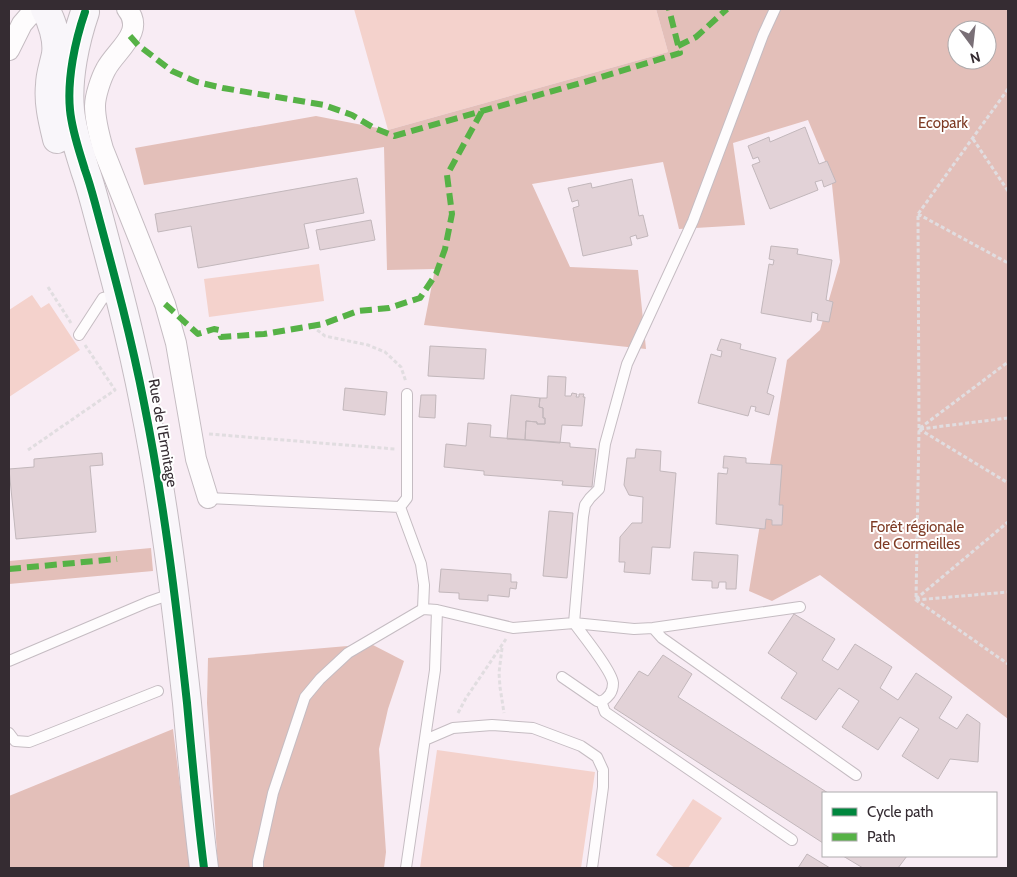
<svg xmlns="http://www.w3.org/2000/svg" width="1017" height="877" font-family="Cabin,sans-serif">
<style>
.green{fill:#f4d2cc}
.forest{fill:#e3bfb9;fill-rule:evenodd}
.building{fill:#e2d2d7;stroke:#c2b7bb}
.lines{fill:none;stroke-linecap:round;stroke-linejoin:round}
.lane-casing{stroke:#c5bcc2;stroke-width:12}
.street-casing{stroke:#c5bcc2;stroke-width:22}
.secondary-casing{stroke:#c5bcc2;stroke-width:30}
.path{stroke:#e1dde0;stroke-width:3;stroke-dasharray:4 2.5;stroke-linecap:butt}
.lane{stroke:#fefcfd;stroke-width:10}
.street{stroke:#fefcfd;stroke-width:20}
.secondary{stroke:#f9f6fa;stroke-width:28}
.quiet{stroke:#56b246;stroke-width:6;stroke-dasharray:12 6;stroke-linecap:butt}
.cycleway-casing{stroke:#fff;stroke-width:11}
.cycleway{stroke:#00873e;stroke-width:8}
.labels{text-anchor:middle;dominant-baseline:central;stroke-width:4;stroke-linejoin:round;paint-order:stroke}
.park-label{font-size:15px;fill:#7e3b25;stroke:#fff}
.street-label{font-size:15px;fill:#352c32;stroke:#fff}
</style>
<rect width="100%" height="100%" fill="#f8ecf4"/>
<path class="green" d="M 354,9 L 656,9 L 668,52 L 388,130 Z
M 319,264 L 324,301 L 209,317 L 204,279 Z
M 32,295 L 41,308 L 49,303 L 80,350 L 9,397 L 9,310 Z
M 437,750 L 595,772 L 581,868 L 420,868 Z
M 693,799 L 722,818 L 688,868 L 675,868 L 656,855 Z"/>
<path class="forest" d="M 656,9 L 1008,9 L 1008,719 L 820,575 L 772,601 L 749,591 L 787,360 L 820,330 L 840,262 L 831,175 L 808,120 L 733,143 L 745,225 L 679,229 L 663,162 L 532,184 L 570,267 L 638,270 L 646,349 L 424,325 L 435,269 L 387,270 L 384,147 L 144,185 L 135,148 L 316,116 L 388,130 L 668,52 ZM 957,30 L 987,30 L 987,60 L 957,60 Z
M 151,548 L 153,571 L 9,584 L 9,561 Z
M 371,644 L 404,661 L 388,709 L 379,749 L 386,852 L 384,868 L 218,868 L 207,703 L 208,658 Z
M 173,729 L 190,868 L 9,868 L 9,796 Z"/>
<path class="building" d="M 805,127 L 819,164 L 827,161 L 836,182 L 824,187 L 822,180 L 815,182 L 818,190 L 770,209 L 752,165 L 760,162 L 758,157 L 753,159 L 748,146 L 769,137 L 770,142 Z
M 357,178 L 364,213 L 304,224 L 309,248 L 198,268 L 191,226 L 158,232 L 155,214 Z
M 632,179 L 639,216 L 643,215 L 648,236 L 637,239 L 636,235 L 630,237 L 632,245 L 583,256 L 573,208 L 579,206 L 578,200 L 572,202 L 568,188 L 591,183 L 592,188 Z
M 371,220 L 375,240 L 320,250 L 316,230 Z
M 771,246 L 798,249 L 797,254 L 832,260 L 826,300 L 833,302 L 829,322 L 817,320 L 818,314 L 812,312 L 811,322 L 761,313 L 769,264 L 773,265 L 774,260 L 769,259 Z
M 721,339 L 741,344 L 740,349 L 776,358 L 767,393 L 774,396 L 769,415 L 755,411 L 756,407 L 751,406 L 748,416 L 698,403 L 711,354 L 721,357 L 722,351 L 717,350 Z
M 430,346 L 486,349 L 484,379 L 428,376 Z
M 548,376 L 566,377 L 565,396 L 571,396 L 572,393 L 577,394 L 576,397 L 579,397 L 579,394 L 584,394 L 583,397 L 585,397 L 582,426 L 562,425 L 560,443 L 525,440 L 526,421 L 537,422 L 537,424 L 545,424 L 545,418 L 543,418 L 543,408 L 539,407 L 540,398 L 547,398 Z
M 345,388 L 387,392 L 385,415 L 343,410 Z
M 421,395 L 436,395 L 435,418 L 419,417 Z
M 511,395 L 540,398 L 539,407 L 543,408 L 543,418 L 545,418 L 545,424 L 537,424 L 537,422 L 526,421 L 525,440 L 507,439 Z
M 468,423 L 491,425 L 490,437 L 570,443 L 570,447 L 596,449 L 592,487 L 562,485 L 563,481 L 484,475 L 484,471 L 444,467 L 446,444 L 466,446 Z
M 636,449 L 661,451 L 660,471 L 676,473 L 670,548 L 652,547 L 650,574 L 624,572 L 625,562 L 619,562 L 620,537 L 632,523 L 642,523 L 643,497 L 629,495 L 624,485 L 627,458 L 635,458 Z
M 102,453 L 103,465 L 90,466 L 96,532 L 16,539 L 9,469 L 34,467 L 34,459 Z
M 724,456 L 746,458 L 746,463 L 782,465 L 779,505 L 783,505 L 782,525 L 772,525 L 772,520 L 766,519 L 765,529 L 716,524 L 718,473 L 727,474 L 728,468 L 723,468 Z
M 549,511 L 573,513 L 567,578 L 543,576 Z
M 694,552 L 738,555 L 736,589 L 726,589 L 726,582 L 719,582 L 718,588 L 712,588 L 712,581 L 692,580 Z
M 441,569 L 511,574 L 511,582 L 517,582 L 516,589 L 510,588 L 509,597 L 488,595 L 488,601 L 459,599 L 459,593 L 439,592 Z
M 794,614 L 835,639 L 822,660 L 838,670 L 855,644 L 892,667 L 880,688 L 898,700 L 916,673 L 952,697 L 939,718 L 957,729 L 967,714 L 980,723 L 978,762 L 950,759 L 938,779 L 902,756 L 919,729 L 900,717 L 878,750 L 842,727 L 859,701 L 839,688 L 816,720 L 781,698 L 797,673 L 768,653 Z
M 663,655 L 692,674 L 678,697 L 828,793 L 823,793 L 823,843 L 614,708 L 639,671 L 648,676 Z
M 807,854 L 830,868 L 798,868 Z
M 843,856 L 907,856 L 898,868 L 863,868 Z"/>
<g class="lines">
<g class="lane-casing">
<path id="lane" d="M 79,335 L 103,298 L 119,295
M 208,498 L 400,507 L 407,498 L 407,394
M 400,507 L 421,564 L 424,585 L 423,609
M 653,628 L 662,638 L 856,775
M 9,661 L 148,602 L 174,593
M 562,677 L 597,701 C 603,702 606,699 610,694 C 612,691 613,687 613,683 C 612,671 582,634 574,623 L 583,517 L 585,505 L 590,498 L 599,489 L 605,444 L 627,364 L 693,221 L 763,35 L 775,9
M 601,701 L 605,712 L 792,840
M 9,733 L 15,741 L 29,742 L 42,737 L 158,691
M 425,740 L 453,728 L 492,725 L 533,728 L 581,746 L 597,757 L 603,770 L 603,787 L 592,868
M 258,868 L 258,861 L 273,793 L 305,697 L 320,679 L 348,653 L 423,609 L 437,610 L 513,628 L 574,623 L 634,629 L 653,628 L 800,607
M 406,868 L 435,670 L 437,610"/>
</g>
<g class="street-casing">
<path id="street" d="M 127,9 C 146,32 116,50 106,69 C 101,78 95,96 95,106 C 95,120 99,135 103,149 L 165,304 L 176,343 L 196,459 L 208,498
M 9,50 L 22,24 L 35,9"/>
</g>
<g class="secondary-casing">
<path id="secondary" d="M 45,9 C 52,21 58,40 56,54 C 54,65 50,74 50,85 C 48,103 53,122 57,139
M 85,12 C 75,41 67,79 70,110 C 72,131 79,150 85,170 C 89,181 92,192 95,203 C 113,270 131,336 144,403 C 164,502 176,602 187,703 C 192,758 197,813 204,868"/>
</g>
<path class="path" d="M 1008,89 L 918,214 L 919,429 L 916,600 L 1008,664
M 973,139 L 1008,191
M 918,214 L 1008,263
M 48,287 L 71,323
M 312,326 L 325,336 L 368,345 L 385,352 L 401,367 L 406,382
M 920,428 L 1008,362
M 919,429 L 1008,483
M 920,429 L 1008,418
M 209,434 L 395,449
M 28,450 L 115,390 L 85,345
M 916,599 L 1008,522
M 916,600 L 1008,592
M 502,648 L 499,673 L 500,687 L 504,713
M 458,713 L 466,698 L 506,639"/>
<use href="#lane" class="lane"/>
<use href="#street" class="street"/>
<use href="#secondary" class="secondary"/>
<path class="quiet" d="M 130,36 L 138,45 L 172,71 L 197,82 L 223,88 L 324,105 L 352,115 L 374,128 L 394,136 L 588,81 L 680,53 L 669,9
M 678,46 L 696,37 L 727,9
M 165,304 L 198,334 L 214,329 L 219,330 L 221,337 L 264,334 L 323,324 L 358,311 L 389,308 L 420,298 L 436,274 L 445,249 L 452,214 L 447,175 L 482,111
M 9,569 L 117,559"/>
<g class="cycleway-casing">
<path id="cycleway" d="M 85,12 C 75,41 67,79 70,110 C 72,131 79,150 85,170 C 89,181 92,192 95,203 C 113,270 131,336 144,403 C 164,502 176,602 187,703 C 192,758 197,813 204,868"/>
</g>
<use href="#cycleway" class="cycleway"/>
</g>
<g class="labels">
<g class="park-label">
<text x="943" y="123">Ecopark</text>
<text x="917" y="527">Forêt régionale<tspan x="917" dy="17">de Cormeilles</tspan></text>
</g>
<g class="street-label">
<text transform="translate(163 433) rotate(80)">Rue de l'Ermitage</text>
</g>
</g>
<rect width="1017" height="877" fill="none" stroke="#352c32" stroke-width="20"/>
<rect x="822" y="792" width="175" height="65" fill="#ffffff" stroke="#aeabad"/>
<rect x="832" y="808" width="25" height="8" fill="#00873e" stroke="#aeabad"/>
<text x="867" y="817" font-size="15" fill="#352c32">Cycle path</text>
<rect x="832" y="833" width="25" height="8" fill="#56b246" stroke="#aeabad"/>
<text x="867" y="842" font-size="15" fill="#352c32">Path</text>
<g transform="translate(972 45) rotate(165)"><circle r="24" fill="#ffffff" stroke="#aeabad"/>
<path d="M0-4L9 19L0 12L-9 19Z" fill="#796f76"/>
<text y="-8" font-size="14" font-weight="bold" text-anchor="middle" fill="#352c32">N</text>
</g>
</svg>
